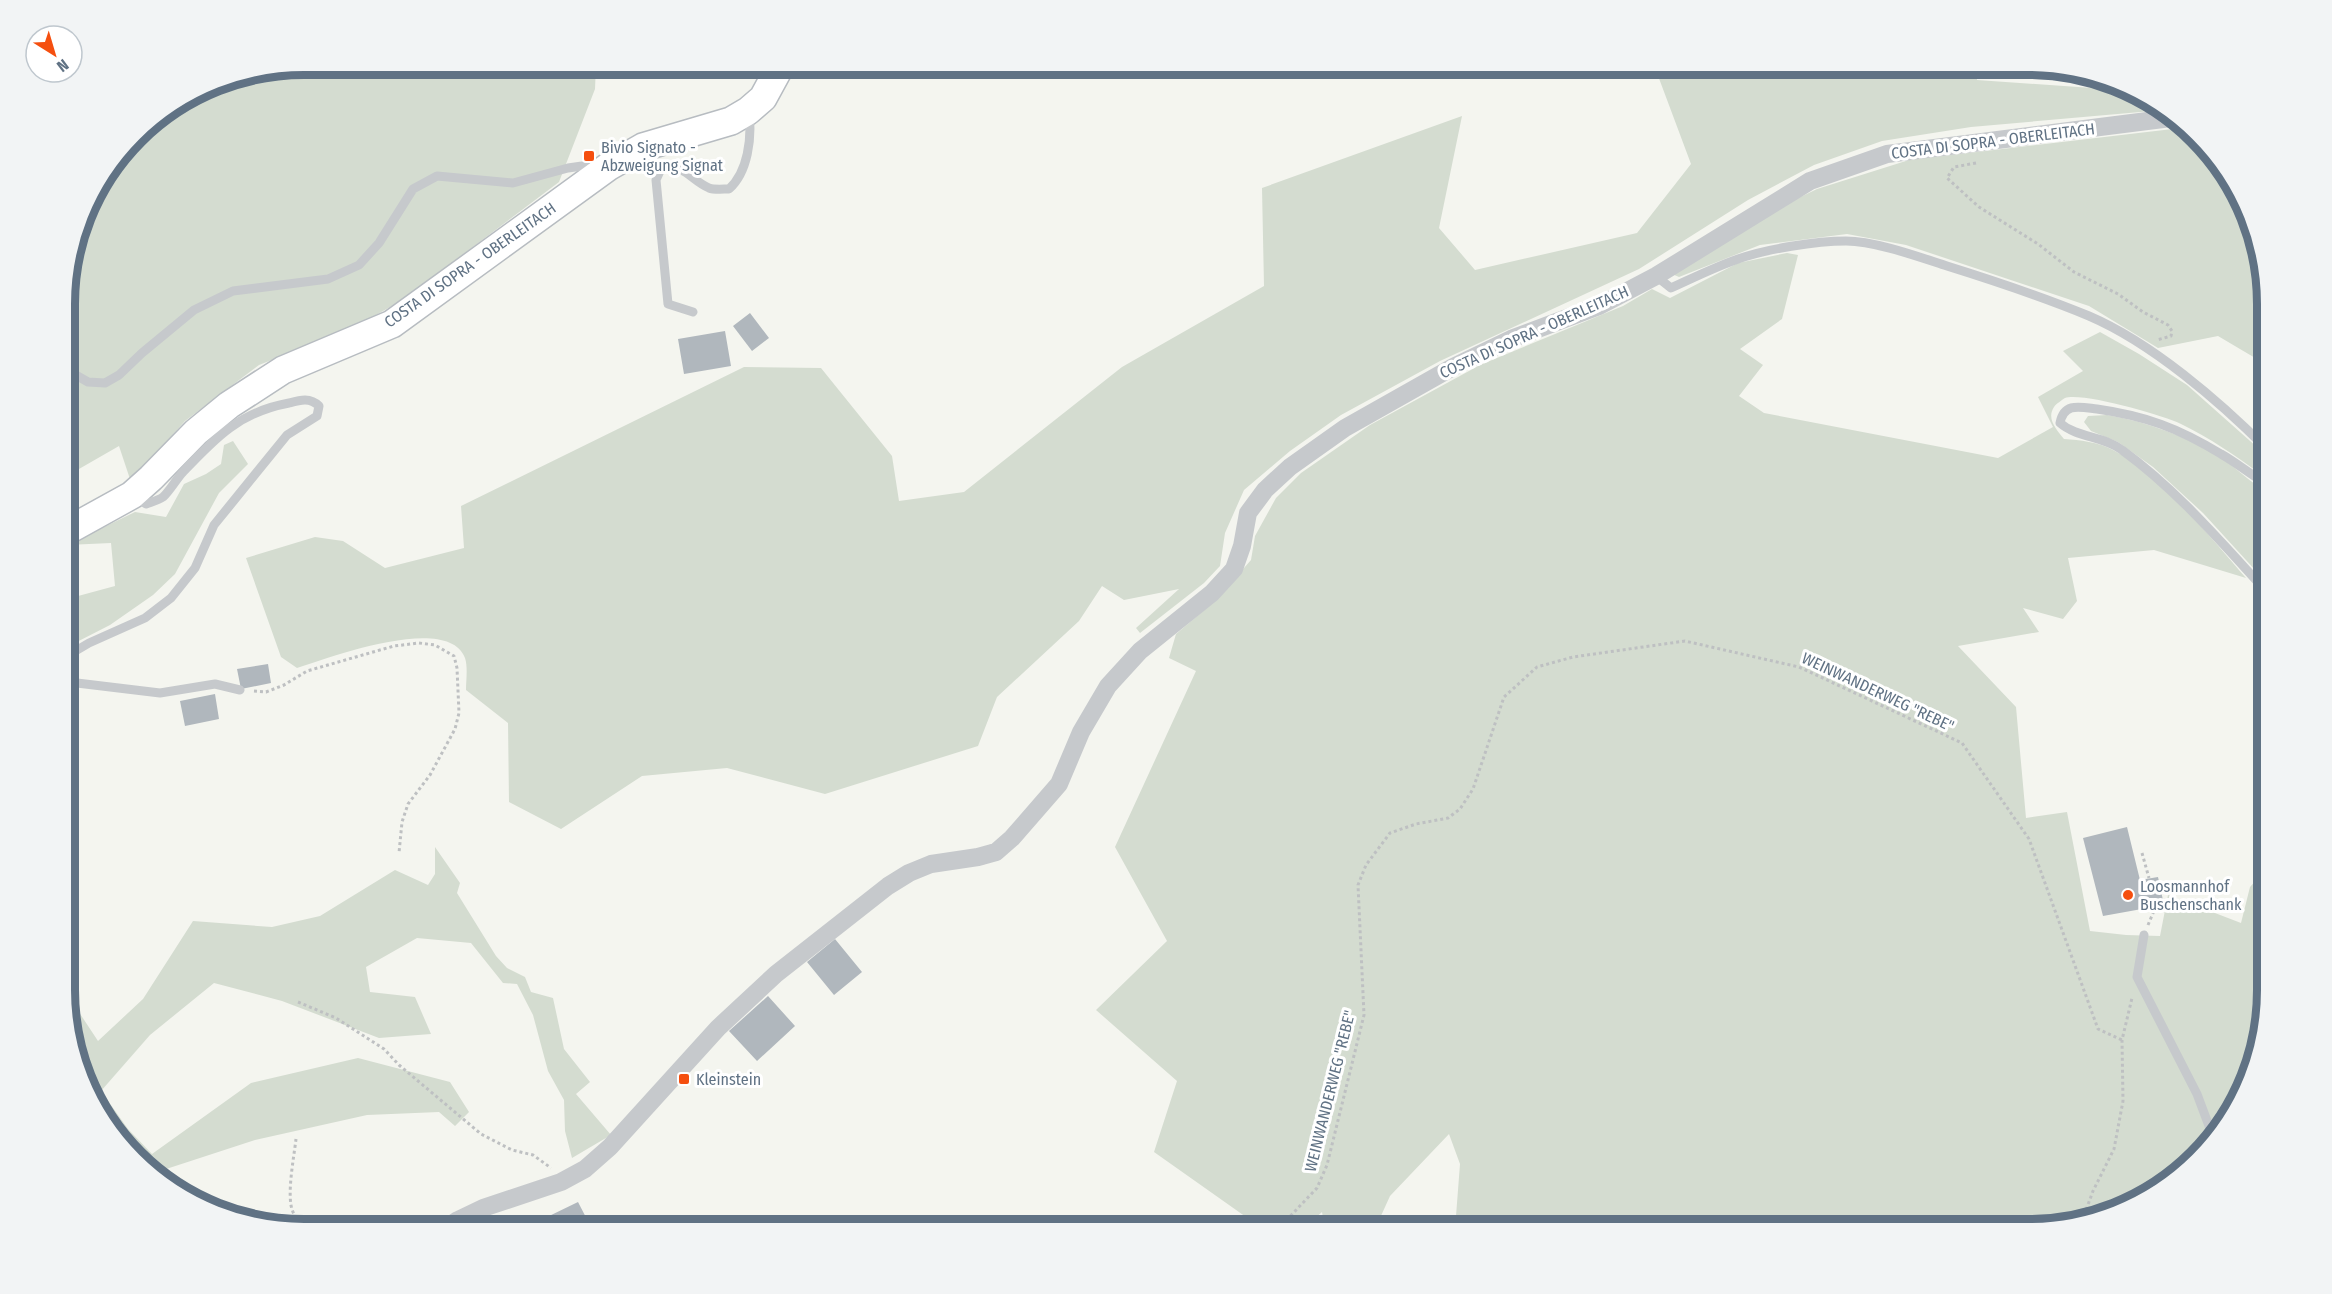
<svg xmlns="http://www.w3.org/2000/svg" width="2332" height="1294" font-family="'Fira Sans Condensed',sans-serif">
<style>
.green{fill:#d4dcd0}
.building{fill:#b0b7bd}
.lines{fill:none;stroke-linecap:round;stroke-linejoin:round}
.secondary-casing{stroke:#b7bcc1;stroke-width:30}
.path{stroke:#bec0c2;stroke-width:3;stroke-dasharray:3 3;stroke-linecap:butt}
.lane{stroke:#c6c9cc;stroke-width:9}
.street{stroke:#c6c9cc;stroke-width:18}
.secondary{stroke:#fff;stroke-width:27}
.poi-dot{fill:#f54f0f;stroke:#fff;stroke-width:2}
.labels{text-anchor:middle;dominant-baseline:central;stroke-width:6;stroke-linejoin:round;paint-order:stroke}
.street-label{font-size:16px;fill:#607284;stroke:#fff}
.poi-label{font-size:16px;fill:#607284;stroke:#fff;text-anchor:start}
.rim{fill:none;stroke:#607284;stroke-width:8}
</style>
<rect width="100%" height="100%" fill="#f4f5ef"/>
<path class="green" d="M 304,65 L 596,65 L 595,89 L 559,182 L 404,299 L 355,327 L 259,365 L 185,421 L 146,465 L 130,479 L 119,446 L 72,473 L 67,434 L 78,369 L 67,363 L 67,273 L 89,198 L 146,124 L 213,83 Z
M 1654,65 L 1976,65 L 1977,80 L 2135,91 L 2148,96 L 2163,110 L 1971,127 L 1882,141 L 1814,165 L 1748,200 L 1639,269 L 1440,361 L 1341,415 L 1290,451 L 1244,490 L 1225,533 L 1220,566 L 1204,583 L 1140,633 L 1136,628 L 1179,589 L 1124,600 L 1102,586 L 1079,621 L 997,697 L 978,746 L 825,794 L 727,768 L 642,776 L 561,829 L 509,802 L 508,723 L 466,690 C 466,681 468,667 465,658 C 448,613 329,658 297,668 L 281,657 L 246,558 L 315,537 L 343,541 L 385,568 L 464,548 L 461,506 L 744,367 L 821,368 L 892,456 L 899,501 L 964,492 L 1122,367 L 1264,286 L 1262,188 L 1462,116 L 1439,228 L 1475,270 L 1637,233 L 1691,164 Z
M 2181,128 L 2227,171 L 2255,227 L 2267,288 L 2267,365 L 2218,336 L 2158,348 L 2089,306 L 1906,245 L 1847,234 L 1760,245 L 1679,277 L 1672,274 L 1782,206 L 1817,189 L 1909,160 Z
M 1787,253 L 1798,255 L 1782,319 L 1740,349 L 1763,365 L 1739,396 L 1764,413 L 1998,458 L 2053,427 L 2038,397 L 2083,371 L 2063,351 L 2100,332 L 2139,354 L 2187,385 L 2267,456 L 2267,476 L 2262,475 C 2236,456 2210,438 2181,424 C 2163,415 2082,392 2065,398 C 2062,400 2056,404 2054,407 C 2046,419 2057,430 2064,439 C 2080,440 2098,442 2113,450 C 2159,473 2212,539 2246,578 L 2154,550 L 2068,558 L 2077,601 L 2063,619 L 2023,608 L 2039,632 L 1958,646 L 2016,707 L 2026,818 L 2067,812 L 2090,931 L 2126,935 L 2160,936 L 2168,895 L 2241,923 L 2250,887 L 2267,868 L 2267,1006 L 2236,1110 L 2161,1189 L 2105,1217 L 2043,1229 L 1455,1229 L 1460,1164 L 1449,1134 L 1390,1196 L 1375,1229 L 1325,1229 L 1322,1212 L 1303,1229 L 1263,1229 L 1154,1152 L 1177,1081 L 1096,1010 L 1167,941 L 1115,847 L 1196,671 L 1169,658 L 1176,634 L 1215,601 L 1251,560 L 1255,536 L 1276,498 L 1301,473 L 1370,425 L 1480,365 L 1623,306 L 1652,289 L 1670,298 L 1738,263 Z
M 2107,415 C 2148,422 2186,436 2221,458 C 2237,468 2250,483 2267,491 L 2267,583 L 2203,513 L 2153,467 L 2118,442 L 2091,431 L 2084,422 L 2088,416 Z
M 233,441 L 248,464 L 219,493 L 175,574 L 153,595 L 110,625 L 67,647 L 67,599 L 115,586 L 111,543 L 67,545 L 135,512 L 166,517 L 184,484 L 206,474 L 221,464 L 224,445 Z
M 435,847 L 460,883 L 457,893 L 496,956 L 507,968 L 525,977 L 531,992 L 553,998 L 564,1049 L 590,1082 L 576,1094 L 611,1135 L 572,1158 L 565,1131 L 564,1100 L 548,1071 L 533,1015 L 517,984 L 503,983 L 471,943 L 417,938 L 366,967 L 370,992 L 415,997 L 431,1034 L 379,1038 L 282,1001 L 214,983 L 150,1035 L 101,1091 L 128,1129 L 152,1154 L 251,1083 L 358,1058 L 450,1082 L 469,1112 L 455,1126 L 439,1112 L 367,1115 L 255,1140 L 157,1172 L 105,1123 L 67,1021 L 67,994 L 98,1041 L 143,999 L 193,921 L 272,927 L 320,916 L 395,870 L 428,885 L 435,874 Z"/>
<path class="building" d="M 750,313 L 769,338 L 752,351 L 733,326 Z
M 725,331 L 731,366 L 684,374 L 678,339 Z
M 268,664 L 271,683 L 241,689 L 237,669 Z
M 215,694 L 219,719 L 185,726 L 180,701 Z
M 2127,827 L 2140,880 L 2158,877 L 2164,905 L 2103,916 L 2083,838 Z
M 835,939 L 862,972 L 834,995 L 807,962 Z
M 768,996 L 795,1026 L 757,1061 L 729,1031 Z
M 578,1202 L 592,1229 L 551,1229 L 545,1218 Z"/>
<g class="lines">
<g class="secondary-casing">
<path id="secondary" d="M 67,531 L 132,495 L 151,478 L 196,432 L 229,405 L 283,370 L 392,324 L 608,167 L 643,147 L 731,121 L 748,111 L 763,98 L 781,65"/>
</g>
<path class="path" d="M 1976,163 L 1954,167 L 1947,178 L 1979,207 L 2038,244 L 2074,272 L 2118,294 L 2143,312 L 2168,325 L 2172,331 L 2171,336 L 2157,340
M 254,691 L 266,692 L 284,685 L 307,671 L 394,646 L 419,643 L 435,645 L 454,656 L 457,668 L 459,713 L 455,729 L 430,775 L 408,804 L 402,822 L 399,853
M 2142,853 L 2149,878
M 2148,925 L 2156,906
M 298,1002 L 336,1018 L 384,1049 L 399,1065 L 481,1134 L 512,1150 L 533,1155 L 551,1168
M 296,1139 C 294,1157 286,1197 293,1212 C 298,1222 306,1225 316,1229
M 2082,1221 L 2093,1191 L 2114,1149 L 2123,1101 L 2122,1040 L 2132,998
M 1278,1229 L 1317,1188 L 1327,1165 L 1364,1015 L 1358,885 L 1366,865 L 1390,833 L 1416,824 L 1448,818 L 1460,809 L 1473,789 L 1504,697 L 1537,667 L 1573,657 L 1685,641 L 1799,667 L 1962,743 L 2029,839 L 2098,1029 L 2122,1040"/>
<path class="lane" d="M 1656,276 L 1671,288 C 1693,278 1715,267 1738,259 C 1766,249 1816,241 1846,241 C 1875,241 1919,257 1947,266 C 1995,281 2043,297 2089,316 C 2152,343 2219,401 2267,449
M 693,312 L 668,304 L 656,180 L 661,169 C 686,164 689,179 709,188 C 714,190 723,189 729,189 C 748,172 752,138 749,113
M 67,370 L 88,382 L 105,383 L 119,375 L 142,353 L 194,310 L 233,291 L 328,279 L 359,265 L 379,243 L 413,189 L 437,176 L 513,183 L 568,168 L 582,166 L 595,170
M 2267,484 C 2251,475 2237,463 2221,454 C 2178,428 2146,416 2097,409 C 2080,407 2064,402 2060,423 C 2077,438 2104,436 2122,450 C 2177,490 2221,542 2267,592
M 67,656 L 89,643 L 145,618 L 171,598 L 195,568 L 214,525 L 287,435 L 317,416 L 319,406 C 310,397 300,400 289,403 C 240,412 216,437 183,472 C 177,478 169,492 163,497 C 159,500 151,502 146,504 L 133,496
M 67,687 L 77,683 L 160,693 L 215,684 L 240,690
M 2144,935 L 2137,977 L 2197,1094 L 2212,1134"/>
<path class="street" d="M 445,1229 L 458,1220 L 483,1208 L 561,1182 L 585,1169 L 610,1147 L 718,1028 L 776,974 L 888,886 L 909,873 L 931,864 L 978,857 L 996,852 L 1012,838 L 1059,784 L 1081,732 L 1108,686 L 1140,651 L 1212,593 L 1234,569 L 1242,546 L 1248,513 L 1265,490 L 1290,467 L 1345,428 L 1453,367 L 1511,339 L 1599,306 L 1656,276 L 1810,181 L 1887,154 L 2171,118"/>
<use href="#secondary" class="secondary"/>
</g>
<g class="poi-dot">
<rect x="583" y="150" width="12" height="12" rx="3"/>
<circle cx="2128" cy="895" r="6"/>
<rect x="678" y="1073" width="12" height="12" rx="3"/>
</g>
<g class="labels">
<g class="street-label">
<text transform="translate(1993 141) rotate(-7)">COSTA DI SOPRA - OBERLEITACH</text>
<text transform="translate(470 265) rotate(-35)">COSTA DI SOPRA - OBERLEITACH</text>
<text transform="translate(1534 332) rotate(-24)">COSTA DI SOPRA - OBERLEITACH</text>
<text transform="translate(1878 692) rotate(25)">WEINWANDERWEG "REBE"</text>
<text transform="translate(1330 1091) rotate(-76)">WEINWANDERWEG "REBE"</text>
</g>
<g class="poi-label">
<text x="601" y="147">Bivio Signato -<tspan x="601" dy="18">Abzweigung Signat</tspan></text>
<text x="2140" y="886">Loosmannhof<tspan x="2140" dy="18">Buschenschank</tspan></text>
<text x="696" y="1079">Kleinstein</text>
</g>
</g>
<path d="M0 0H2332V1294H0ZM304 75H2028A229 229 0 0 1 2257 304V990A229 229 0 0 1 2028 1219H304A229 229 0 0 1 75 990V304A229 229 0 0 1 304 75Z" fill="#f2f4f5" fill-rule="evenodd"/>
<path class="rim" d="M304 75H2028A229 229 0 0 1 2257 304V990A229 229 0 0 1 2028 1219H304A229 229 0 0 1 75 990V304A229 229 0 0 1 304 75Z"/>
<g transform="translate(54 54) rotate(143)"><circle r="28" fill="#ffffff" stroke="#bfc7ce" stroke-width="1.5"/>
<path d="M0-4.5L10 22L0 15L-10 22Z" fill="#f54f0f"/>
<text y="-9" font-size="16" font-weight="bold" text-anchor="middle" fill="#607284">N</text>
</g>
</svg>
